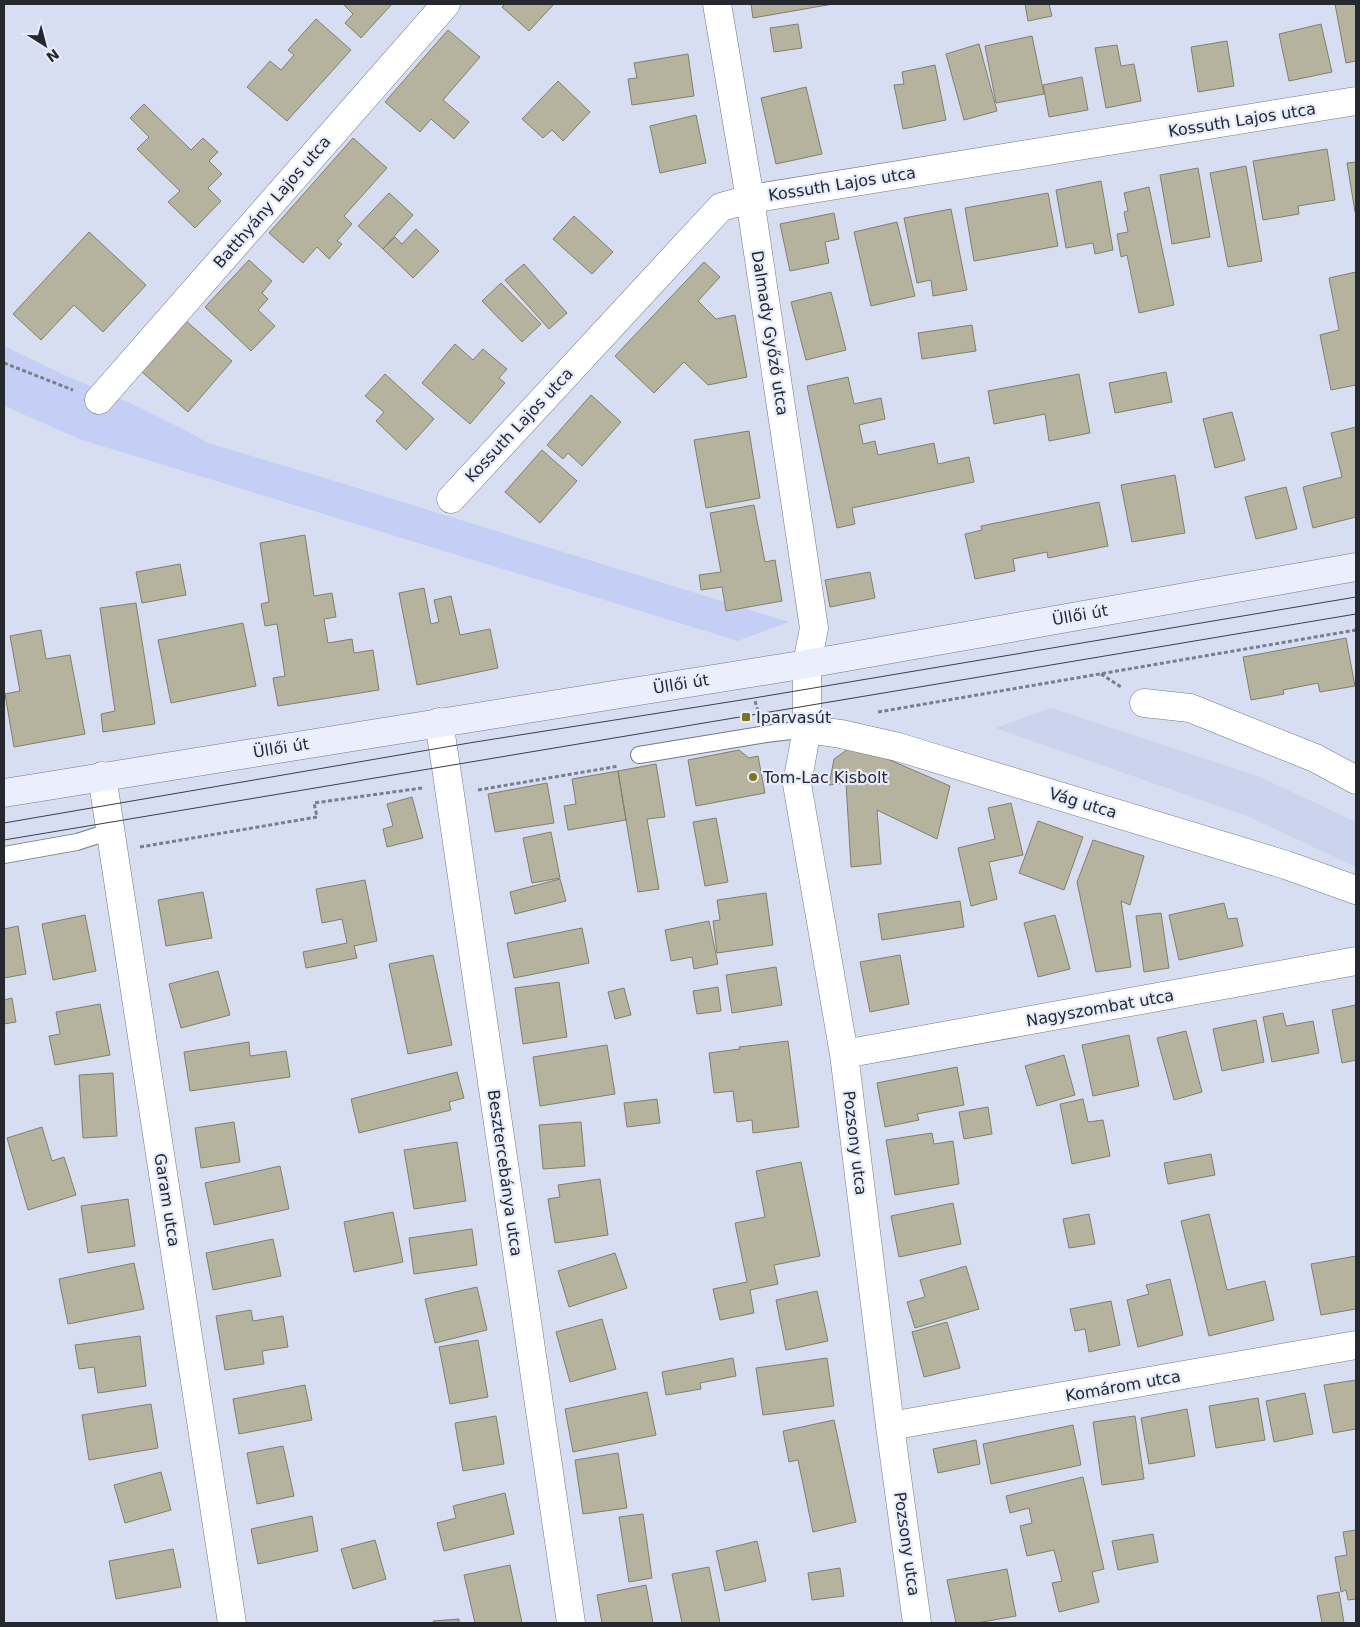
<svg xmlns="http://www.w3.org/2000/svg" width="1360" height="1627" font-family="'DejaVu Sans',sans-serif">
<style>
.built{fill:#cbd3ed}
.green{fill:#c5cff5}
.building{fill:#b5b29e;stroke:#817f6c}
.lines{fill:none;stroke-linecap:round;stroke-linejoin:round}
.lane-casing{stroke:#73788a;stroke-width:18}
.street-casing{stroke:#73788a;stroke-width:29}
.secondary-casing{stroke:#73788a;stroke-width:29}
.path{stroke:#7a7d8b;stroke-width:3;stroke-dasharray:4 2.5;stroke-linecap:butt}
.lane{stroke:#fff;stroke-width:16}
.street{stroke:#fff;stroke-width:28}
.secondary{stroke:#eaeefd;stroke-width:28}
.tram{stroke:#3c3e47;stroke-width:1}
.poi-dot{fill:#807417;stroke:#e7ecfc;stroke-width:2}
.labels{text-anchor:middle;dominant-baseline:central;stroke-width:4.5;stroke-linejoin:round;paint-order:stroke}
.street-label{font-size:16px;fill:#26282f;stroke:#e7ecfc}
.poi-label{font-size:16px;fill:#26282f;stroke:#e7ecfc;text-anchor:start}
</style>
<rect width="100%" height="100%" fill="#d8def2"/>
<path class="built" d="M 1051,708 L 1258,776 L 1356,822 L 1356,867 L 1247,816 L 995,728 Z"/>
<path class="green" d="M 4,346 L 62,374 L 128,402 L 183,429 L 208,443 L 335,481 L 789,622 L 738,641 L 82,440 L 4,406 Z"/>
<path class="building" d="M 343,4 L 392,4 L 361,38 L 345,23 L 353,14 Z
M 505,4 L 554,4 L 529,31 L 502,7 Z
M 751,4 L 833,4 L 753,18 Z
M 1025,4 L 1049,4 L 1052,16 L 1028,21 Z
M 1335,4 L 1356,4 L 1356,61 L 1346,63 Z
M 316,19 L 351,50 L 287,121 L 247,87 L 270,61 L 281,70 L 294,55 L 288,50 Z
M 798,24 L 802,48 L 774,52 L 770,28 Z
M 1321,24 L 1332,72 L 1289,81 L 1279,34 Z
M 448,30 L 480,57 L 443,100 L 469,122 L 454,139 L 431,119 L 420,132 L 385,102 Z
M 1032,36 L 1044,94 L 996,103 L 985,46 Z
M 1227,41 L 1234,86 L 1198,92 L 1191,47 Z
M 979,44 L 997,111 L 964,120 L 946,54 Z
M 1117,45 L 1121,66 L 1134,64 L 1141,101 L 1106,108 L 1095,48 Z
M 688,54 L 694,96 L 632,105 L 628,79 L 637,78 L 634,63 Z
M 935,65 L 946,120 L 903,129 L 894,85 L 904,84 L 902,72 Z
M 1082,77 L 1088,110 L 1049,117 L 1043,85 Z
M 558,81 L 590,112 L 563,141 L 552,130 L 543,138 L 522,119 Z
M 806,87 L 822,154 L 776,164 L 761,98 Z
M 144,104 L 191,150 L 203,138 L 218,152 L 209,161 L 222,174 L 208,188 L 221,201 L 195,228 L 168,202 L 180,191 L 137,149 L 149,137 L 130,118 Z
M 696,115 L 706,163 L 660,173 L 650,126 Z
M 353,138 L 387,168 L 344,216 L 352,224 L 337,241 L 342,244 L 329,259 L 317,247 L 303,263 L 269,233 Z
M 1327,149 L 1335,200 L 1298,206 L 1299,214 L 1263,220 L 1253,161 Z
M 1356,162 L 1356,212 L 1355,212 L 1347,163 Z
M 1246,166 L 1262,261 L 1228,267 L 1210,173 Z
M 1198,168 L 1210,237 L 1172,244 L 1160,175 Z
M 1101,181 L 1113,250 L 1095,254 L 1093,243 L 1066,248 L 1056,190 Z
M 1149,187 L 1174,305 L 1139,313 L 1127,255 L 1121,257 L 1117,234 L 1128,232 L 1124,212 L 1128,211 L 1124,193 Z
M 389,193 L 413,215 L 383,249 L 358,226 Z
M 1048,193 L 1058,246 L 974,261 L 965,208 Z
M 951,209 L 967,290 L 933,296 L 931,280 L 917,283 L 904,218 Z
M 834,213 L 839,239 L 825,242 L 829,263 L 790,271 L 780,224 Z
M 574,216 L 613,252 L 592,274 L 553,239 Z
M 897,222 L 915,296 L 871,306 L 854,232 Z
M 416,229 L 439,251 L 413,278 L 383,249 L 395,237 L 402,244 Z
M 89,232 L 146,285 L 103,332 L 74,305 L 41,340 L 13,314 Z
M 249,260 L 272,281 L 262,293 L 268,299 L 258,310 L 275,326 L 251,351 L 205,307 Z
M 704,262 L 720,277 L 698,301 L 716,319 L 735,315 L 747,377 L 708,385 L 684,362 L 654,393 L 615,356 Z
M 524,264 L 567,313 L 549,329 L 505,280 Z
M 1356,272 L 1356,385 L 1331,390 L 1320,335 L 1339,330 L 1329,278 Z
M 501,283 L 541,324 L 522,342 L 482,301 Z
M 831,292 L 846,350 L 806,360 L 791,302 Z
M 186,321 L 232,361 L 188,412 L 142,372 Z
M 972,325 L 976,351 L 922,359 L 918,333 Z
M 455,344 L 473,360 L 483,349 L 507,369 L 499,378 L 505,383 L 470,424 L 422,383 Z
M 1166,372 L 1172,402 L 1115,413 L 1109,383 Z
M 385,374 L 434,419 L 406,450 L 376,421 L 384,412 L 365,396 Z
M 1079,374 L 1090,433 L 1049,441 L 1045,414 L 994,424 L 988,391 Z
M 848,377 L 854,404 L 881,398 L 885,419 L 859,425 L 863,444 L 875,441 L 878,455 L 934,443 L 938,464 L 969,457 L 974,482 L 852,508 L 855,524 L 837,528 L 807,386 Z
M 591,395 L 621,422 L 582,466 L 568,453 L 563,459 L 547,445 Z
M 1232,412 L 1245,460 L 1215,468 L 1203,419 Z
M 1356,427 L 1356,517 L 1313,528 L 1303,487 L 1342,477 L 1331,433 Z
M 749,431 L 760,498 L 706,508 L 694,440 Z
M 542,450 L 577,481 L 540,523 L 505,492 Z
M 1175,475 L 1185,533 L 1132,542 L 1121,485 Z
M 1286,487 L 1297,529 L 1256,539 L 1245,497 Z
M 1099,502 L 1108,546 L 1048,558 L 1047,552 L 1013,559 L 1015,571 L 975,579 L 965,534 L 982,530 L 981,526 Z
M 754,505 L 765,562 L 775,560 L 782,601 L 726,611 L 722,587 L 701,590 L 699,575 L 721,572 L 710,513 Z
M 305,535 L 314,596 L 332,593 L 336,617 L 324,619 L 328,643 L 352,639 L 354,653 L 373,650 L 379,690 L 278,706 L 273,678 L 285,676 L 277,624 L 265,626 L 261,604 L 269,602 L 260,543 Z
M 180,564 L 186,595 L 142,603 L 136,572 Z
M 870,572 L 875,598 L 830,607 L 825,580 Z
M 424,588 L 431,624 L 439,622 L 434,600 L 451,596 L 460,635 L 490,629 L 498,668 L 417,685 L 399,593 Z
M 136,603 L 155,724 L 103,732 L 101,714 L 115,711 L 100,608 Z
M 243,623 L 256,686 L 171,703 L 158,640 Z
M 41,630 L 46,659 L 70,655 L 85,734 L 14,747 L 5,694 L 20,691 L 10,636 Z
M 1346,638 L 1355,686 L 1320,692 L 1318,683 L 1283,690 L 1284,694 L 1251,700 L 1243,657 Z
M 851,747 L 869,751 L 950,786 L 937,839 L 877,810 L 881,864 L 851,867 L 846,783 L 829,785 L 834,759 Z
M 739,750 L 749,758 L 758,756 L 765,793 L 696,806 L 688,760 Z
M 656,764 L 665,817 L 647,819 L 659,889 L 638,892 L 618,771 Z
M 618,771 L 626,820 L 568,830 L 564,806 L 576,804 L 572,779 Z
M 547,783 L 554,823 L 495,832 L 488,794 Z
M 412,797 L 423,838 L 387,847 L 383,829 L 393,826 L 387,804 Z
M 1011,803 L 1023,855 L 989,862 L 997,899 L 971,906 L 958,848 L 995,839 L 988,808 Z
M 716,818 L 728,882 L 705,886 L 693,822 Z
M 1038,821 L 1083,837 L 1064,890 L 1019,873 Z
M 551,832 L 560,878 L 532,883 L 523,838 Z
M 1093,840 L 1144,856 L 1130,905 L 1121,901 L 1131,967 L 1096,972 L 1077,882 Z
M 560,879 L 566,901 L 515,914 L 510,892 Z
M 365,880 L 377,941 L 354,946 L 357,958 L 306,968 L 303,952 L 347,943 L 342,919 L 322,923 L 316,889 Z
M 203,892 L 212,938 L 166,946 L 158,900 Z
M 766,893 L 773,945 L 717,953 L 713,921 L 720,920 L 717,900 Z
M 960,901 L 964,927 L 882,940 L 878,914 Z
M 1224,903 L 1228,919 L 1237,918 L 1243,946 L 1179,960 L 1169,915 Z
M 1161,913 L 1169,968 L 1144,972 L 1136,916 Z
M 85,915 L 96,971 L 53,980 L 42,924 Z
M 1055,915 L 1070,969 L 1038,977 L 1024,923 Z
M 709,921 L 718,964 L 694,969 L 692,957 L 671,961 L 665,930 Z
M 18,926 L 26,974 L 4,978 L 4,929 Z
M 582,928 L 589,963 L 514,978 L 507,943 Z
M 433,955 L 452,1045 L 408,1054 L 389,964 Z
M 900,955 L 909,1004 L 870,1012 L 860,962 Z
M 776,967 L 782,1005 L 732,1013 L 726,975 Z
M 218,971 L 230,1015 L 181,1028 L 169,984 Z
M 559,982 L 567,1037 L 523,1044 L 515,988 Z
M 718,987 L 721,1011 L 697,1014 L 693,991 Z
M 624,988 L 631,1015 L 615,1019 L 608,992 Z
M 12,998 L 16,1022 L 4,1024 L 4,1000 Z
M 100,1004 L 110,1055 L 55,1065 L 49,1036 L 60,1034 L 56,1012 Z
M 1356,1005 L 1356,1060 L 1342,1063 L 1332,1010 Z
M 1283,1013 L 1286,1026 L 1313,1021 L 1319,1053 L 1272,1062 L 1263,1017 Z
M 1256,1020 L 1264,1062 L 1222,1071 L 1213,1029 Z
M 1186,1031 L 1202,1092 L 1174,1100 L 1157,1038 Z
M 1129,1035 L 1139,1086 L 1093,1096 L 1082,1045 Z
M 788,1041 L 799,1127 L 753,1133 L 752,1120 L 737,1122 L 733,1091 L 714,1093 L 709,1053 L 740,1049 L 739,1047 Z
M 249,1042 L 250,1056 L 286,1051 L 290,1077 L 190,1091 L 184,1052 Z
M 607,1045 L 615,1094 L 540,1106 L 533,1057 Z
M 1064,1055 L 1075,1095 L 1037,1106 L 1025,1066 Z
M 957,1067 L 964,1105 L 917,1114 L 919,1120 L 885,1127 L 877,1083 Z
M 457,1072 L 464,1098 L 449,1102 L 451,1110 L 359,1133 L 351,1099 Z
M 113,1073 L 117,1136 L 83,1138 L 79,1075 Z
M 657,1099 L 660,1123 L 627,1127 L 624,1103 Z
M 1083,1099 L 1088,1122 L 1103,1120 L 1110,1156 L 1072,1164 L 1060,1104 Z
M 988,1107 L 992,1134 L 964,1139 L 959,1112 Z
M 234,1122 L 240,1162 L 201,1168 L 195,1128 Z
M 581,1122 L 585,1166 L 543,1169 L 539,1125 Z
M 42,1127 L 52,1161 L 64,1157 L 76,1195 L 28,1210 L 7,1138 Z
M 932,1133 L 934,1144 L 953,1141 L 959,1184 L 895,1195 L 886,1140 Z
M 457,1142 L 466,1201 L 414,1209 L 404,1150 Z
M 1211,1154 L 1215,1175 L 1168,1184 L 1164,1163 Z
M 801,1162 L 820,1256 L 774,1265 L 778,1284 L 750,1290 L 754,1313 L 720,1320 L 713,1289 L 747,1282 L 735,1223 L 765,1217 L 756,1171 Z
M 280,1166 L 289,1209 L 214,1225 L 205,1183 Z
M 600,1179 L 608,1235 L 555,1243 L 548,1199 L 560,1197 L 558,1185 Z
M 128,1199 L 135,1246 L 88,1253 L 81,1206 Z
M 953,1203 L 961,1244 L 899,1257 L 891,1216 Z
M 393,1212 L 403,1262 L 354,1272 L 344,1222 Z
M 1089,1214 L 1095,1244 L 1069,1248 L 1063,1219 Z
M 1209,1214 L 1227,1290 L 1265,1281 L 1274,1320 L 1209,1336 L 1181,1221 Z
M 472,1229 L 477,1265 L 414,1274 L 409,1238 Z
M 273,1239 L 281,1276 L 213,1290 L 206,1253 Z
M 615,1253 L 627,1288 L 569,1307 L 558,1271 Z
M 1356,1256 L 1356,1309 L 1321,1315 L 1311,1264 Z
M 134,1263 L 144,1309 L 68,1324 L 59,1279 Z
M 966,1266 L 979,1309 L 915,1328 L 907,1302 L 925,1297 L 920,1280 Z
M 1170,1279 L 1183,1335 L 1138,1347 L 1127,1300 L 1149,1294 L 1146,1285 Z
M 477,1287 L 487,1330 L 435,1343 L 425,1299 Z
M 817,1291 L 828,1341 L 786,1350 L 776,1300 Z
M 1111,1301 L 1120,1345 L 1089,1352 L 1085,1329 L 1075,1331 L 1070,1309 Z
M 251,1310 L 253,1321 L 283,1316 L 288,1347 L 262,1351 L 264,1364 L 225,1370 L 216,1316 Z
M 602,1319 L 616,1369 L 570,1382 L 556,1332 Z
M 947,1322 L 960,1368 L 924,1377 L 912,1332 Z
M 140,1336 L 146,1386 L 98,1393 L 94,1367 L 79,1369 L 75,1345 Z
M 478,1340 L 488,1397 L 450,1404 L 439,1347 Z
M 733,1358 L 736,1376 L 700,1383 L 701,1389 L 666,1395 L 662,1372 Z
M 827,1358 L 834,1406 L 763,1415 L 756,1368 Z
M 1356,1380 L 1356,1429 L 1333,1433 L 1324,1385 Z
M 305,1385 L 312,1420 L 239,1434 L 233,1399 Z
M 647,1392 L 656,1435 L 573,1452 L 565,1409 Z
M 1305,1393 L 1313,1434 L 1274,1442 L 1266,1401 Z
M 1258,1398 L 1265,1440 L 1216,1448 L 1209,1406 Z
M 151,1404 L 158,1448 L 89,1460 L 82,1415 Z
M 1187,1409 L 1195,1456 L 1149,1464 L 1141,1418 Z
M 496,1416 L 504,1464 L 463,1471 L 455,1423 Z
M 1135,1416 L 1144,1479 L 1102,1485 L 1093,1422 Z
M 834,1420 L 856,1522 L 813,1532 L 798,1460 L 789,1462 L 783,1431 Z
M 1073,1425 L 1081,1465 L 991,1484 L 983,1444 Z
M 976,1440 L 980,1464 L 938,1473 L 933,1449 Z
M 283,1446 L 294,1496 L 257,1504 L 247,1453 Z
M 618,1453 L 627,1508 L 583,1514 L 575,1460 Z
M 161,1472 L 171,1510 L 125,1523 L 114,1485 Z
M 1083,1477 L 1104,1569 L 1092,1572 L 1099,1602 L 1059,1612 L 1052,1583 L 1062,1581 L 1054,1550 L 1027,1556 L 1020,1526 L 1032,1523 L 1029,1508 L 1010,1513 L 1006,1496 Z
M 505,1493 L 514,1534 L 444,1551 L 437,1523 L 456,1518 L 453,1506 Z
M 643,1514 L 652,1578 L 629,1582 L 619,1517 Z
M 312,1516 L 318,1551 L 258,1564 L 251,1529 Z
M 1356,1530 L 1356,1599 L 1348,1600 L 1346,1590 L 1341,1592 L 1335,1557 L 1347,1555 L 1343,1532 Z
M 1153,1534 L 1158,1562 L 1118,1570 L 1112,1541 Z
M 375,1540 L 386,1579 L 353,1589 L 341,1549 Z
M 757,1541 L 766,1581 L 725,1591 L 716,1551 Z
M 173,1549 L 181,1587 L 116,1599 L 109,1561 Z
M 510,1565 L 522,1623 L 475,1623 L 464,1575 Z
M 709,1567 L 720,1623 L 682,1623 L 672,1574 Z
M 840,1568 L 844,1596 L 812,1600 L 808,1573 Z
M 1007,1569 L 1016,1616 L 977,1623 L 956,1623 L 947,1580 Z
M 646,1585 L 653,1623 L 602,1623 L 597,1595 Z
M 1339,1592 L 1344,1623 L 1322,1623 L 1317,1596 Z
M 459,1619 L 459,1623 L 434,1623 L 433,1621 Z"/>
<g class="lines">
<g class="lane-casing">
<path id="lane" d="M 639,755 L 766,734 L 807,729
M 4,855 L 77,842 L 111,831"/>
</g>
<g class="street-casing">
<path id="street" d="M 717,4 L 750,199 L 814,628 L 807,664 L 807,729 L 797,784 L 844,1054 L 890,1426 L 917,1623
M 99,400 L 446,4
M 451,499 L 721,207 L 750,199 L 1356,101
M 1144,703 L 1190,708 L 1315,758 L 1356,780
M 439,722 L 446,767 L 571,1623
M 807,729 L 841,734 L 898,747 L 1286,865 L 1356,890
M 102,776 L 232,1623
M 844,1054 L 1356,961
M 890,1426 L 1356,1345"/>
</g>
<g class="secondary-casing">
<path id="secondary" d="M 4,793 L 807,664 L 1356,567"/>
</g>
<path class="path" d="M 4,363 L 73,390
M 1101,674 L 1121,687
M 755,701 L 759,714
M 878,712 L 1356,630
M 478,790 L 619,766
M 140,847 L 317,817 L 314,803 L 422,788"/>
<use href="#lane" class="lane"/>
<use href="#street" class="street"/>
<use href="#secondary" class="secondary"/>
<path class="tram" d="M 4,823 L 469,743 L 754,698 L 1356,597
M 4,840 L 1356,614"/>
</g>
<g class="poi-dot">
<rect x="741" y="712" width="10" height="10" rx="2.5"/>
<circle cx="753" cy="777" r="5"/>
</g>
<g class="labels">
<g class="street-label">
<text transform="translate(1242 120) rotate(-9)">Kossuth Lajos utca</text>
<text transform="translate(842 184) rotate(-9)">Kossuth Lajos utca</text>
<text transform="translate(272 202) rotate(-49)">Batthyány Lajos utca</text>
<text transform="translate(770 333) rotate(81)">Dalmady Győző utca</text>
<text transform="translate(519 425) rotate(-47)">Kossuth Lajos utca</text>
<text transform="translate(1080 615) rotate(-10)">Üllői út</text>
<text transform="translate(681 684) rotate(-9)">Üllői út</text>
<text transform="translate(281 748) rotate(-9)">Üllői út</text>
<text transform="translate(1083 803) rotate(17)">Vág utca</text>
<text transform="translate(1100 1008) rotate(-10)">Nagyszombat utca</text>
<text transform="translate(855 1143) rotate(83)">Pozsony utca</text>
<text transform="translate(505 1173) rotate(82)">Besztercebánya utca</text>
<text transform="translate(167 1200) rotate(81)">Garam utca</text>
<text transform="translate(1123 1386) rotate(-10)">Komárom utca</text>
<text transform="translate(907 1544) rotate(82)">Pozsony utca</text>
</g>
<g class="poi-label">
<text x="756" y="717">Iparvasút</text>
<text x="763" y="777">Tom-Lac Kisbolt</text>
</g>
</g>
<rect width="1360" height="1627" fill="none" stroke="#26282f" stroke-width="10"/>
<g transform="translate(45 45) rotate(144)" stroke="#e7ecfc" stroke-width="4" paint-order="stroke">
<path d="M0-4L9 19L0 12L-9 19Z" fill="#26282f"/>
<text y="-8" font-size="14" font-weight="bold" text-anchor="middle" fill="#26282f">N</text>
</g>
</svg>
